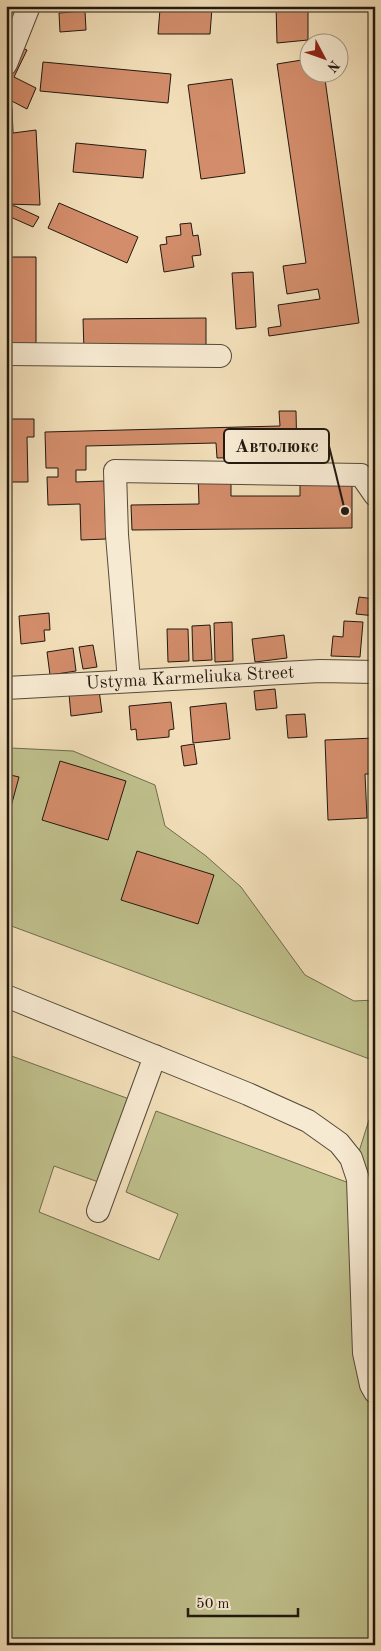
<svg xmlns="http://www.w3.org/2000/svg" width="381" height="1651" font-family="'Old Standard TT',serif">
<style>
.grass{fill:#bfc08c;stroke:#706c4e}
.building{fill:#d38d6b;stroke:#211810}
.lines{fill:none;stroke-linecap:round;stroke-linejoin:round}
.minor-casing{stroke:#554a3a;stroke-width:24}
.minor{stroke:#f7ead2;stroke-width:22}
.labels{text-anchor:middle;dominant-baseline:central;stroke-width:4;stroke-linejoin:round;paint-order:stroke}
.street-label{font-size:18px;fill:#211810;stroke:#f7ead2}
.leader{fill:none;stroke:#211810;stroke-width:2}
.callout-dot{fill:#211810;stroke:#f7ead2;stroke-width:2}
.callout{fill:#f7ead2;stroke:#211810;stroke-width:2}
.callout-label{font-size:19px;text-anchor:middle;font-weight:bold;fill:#211810}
</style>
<rect width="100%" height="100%" fill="#f2dfb9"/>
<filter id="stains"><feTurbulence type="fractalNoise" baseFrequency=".004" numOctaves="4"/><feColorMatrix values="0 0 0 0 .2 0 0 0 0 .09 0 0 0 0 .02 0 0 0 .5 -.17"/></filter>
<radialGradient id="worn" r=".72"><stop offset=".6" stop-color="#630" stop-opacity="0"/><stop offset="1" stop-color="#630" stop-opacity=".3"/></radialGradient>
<path class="grass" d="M 6,737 L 11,748 L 73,751 L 155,785 L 165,826 L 206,856 L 241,887 L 305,975 L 354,1001 L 375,1000 L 375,1061 L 6,924 Z
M 6,1054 L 132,1100 L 101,1183 L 54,1166 L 39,1212 L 159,1260 L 178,1214 L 126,1192 L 156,1111 L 349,1183 L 375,1101 L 375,1645 L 6,1645 Z"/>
<path class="building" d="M 276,6 L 308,6 L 308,40 L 277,43 Z
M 212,8 L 210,34 L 158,34 L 160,9 Z
M 85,11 L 86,30 L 60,32 L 59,13 Z
M 20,47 L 27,50 L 14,77 L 36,88 L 27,109 L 6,98 L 6,81 Z
M 308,59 L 308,72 L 324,72 L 359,323 L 269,336 L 268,328 L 281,326 L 278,305 L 320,299 L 318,289 L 287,294 L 283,266 L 306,263 L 277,64 Z
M 43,62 L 171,74 L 168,103 L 40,91 Z
M 232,79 L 245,173 L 201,179 L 188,85 Z
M 6,108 L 12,108 L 13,133 L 36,130 L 40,205 L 6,204 Z
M 76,143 L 146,150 L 143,178 L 73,172 Z
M 59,203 L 138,237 L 127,263 L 48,228 Z
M 6,205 L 15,206 L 39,217 L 33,227 L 6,215 Z
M 191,223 L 193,236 L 198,235 L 201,255 L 192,256 L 194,267 L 164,272 L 160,245 L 167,244 L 166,237 L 181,235 L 180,224 Z
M 6,257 L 36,257 L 36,352 L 6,352 Z
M 253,272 L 256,327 L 236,329 L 232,273 Z
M 206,318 L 206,350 L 84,351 L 83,319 Z
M 279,411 L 296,411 L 297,456 L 217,458 L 216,443 L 86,446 L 86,470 L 76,470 L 76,482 L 104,481 L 106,539 L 81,540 L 80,504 L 48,505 L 47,477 L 58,477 L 58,468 L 46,468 L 45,432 L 280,426 Z
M 6,419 L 34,419 L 34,437 L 27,437 L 28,482 L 6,482 Z
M 231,474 L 231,496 L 300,496 L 300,484 L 352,483 L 352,528 L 132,530 L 131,505 L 199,504 L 198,475 Z
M 359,597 L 375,599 L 375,616 L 356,614 Z
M 49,613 L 50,630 L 44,630 L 45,641 L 21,644 L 19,616 Z
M 344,621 L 363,622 L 360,657 L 331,656 L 333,636 L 343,637 Z
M 232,622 L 233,661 L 215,662 L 214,623 Z
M 210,625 L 212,660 L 193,661 L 192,626 Z
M 167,629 L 188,629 L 189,661 L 168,662 Z
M 284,635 L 287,658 L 255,662 L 252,639 Z
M 93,645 L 97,667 L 83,669 L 79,647 Z
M 73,648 L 76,671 L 50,675 L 47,652 Z
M 275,689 L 277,708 L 256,710 L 254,691 Z
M 99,690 L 102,712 L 71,716 L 69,694 Z
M 171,702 L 174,729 L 169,730 L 169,737 L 137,740 L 136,729 L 131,730 L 129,706 Z
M 226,703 L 230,739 L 193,743 L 190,707 Z
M 305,714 L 307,737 L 288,738 L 286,715 Z
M 375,738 L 375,774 L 365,774 L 367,818 L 328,820 L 325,740 Z
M 194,744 L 197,764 L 184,766 L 181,746 Z
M 60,761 L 126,781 L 108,840 L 42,820 Z
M 6,774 L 19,777 L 9,814 L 6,813 Z
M 137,851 L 214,875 L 198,924 L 121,900 Z"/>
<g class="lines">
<g class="minor-casing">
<path id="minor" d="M 6,64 L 29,6
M 6,354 L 220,356
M 129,681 L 117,535 L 115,471 L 361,475 L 375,495
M 6,688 L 320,671 L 375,672
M 6,996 L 248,1094 L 308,1121 L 339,1143 L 351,1158 L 358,1179 L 364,1353 L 371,1385 L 375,1392
M 98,1211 L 155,1056"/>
</g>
<use href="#minor" class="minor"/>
</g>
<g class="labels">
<g class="street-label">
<text transform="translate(190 678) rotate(-3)">Ustyma Karmeliuka Street</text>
</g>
</g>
<path class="leader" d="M345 511L329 446"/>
<circle class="callout-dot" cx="345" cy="511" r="5"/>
<rect class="callout" x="224" y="429" width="105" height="34" rx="5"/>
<g class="callout-label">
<text x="277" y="452">Автолюкс</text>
</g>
<rect width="381" height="1651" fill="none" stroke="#f2dfb9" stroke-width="25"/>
<rect x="8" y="8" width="366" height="1636" fill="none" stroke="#211810" stroke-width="2.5"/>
<rect x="12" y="12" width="356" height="1626" fill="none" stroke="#211810"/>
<g transform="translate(324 58) rotate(131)"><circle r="24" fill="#f7ead2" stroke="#a19684"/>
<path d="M0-4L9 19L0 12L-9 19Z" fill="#8f2418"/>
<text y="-8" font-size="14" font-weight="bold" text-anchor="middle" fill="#211810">N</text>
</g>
<path d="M188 1608v8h110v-8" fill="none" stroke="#211810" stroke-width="2.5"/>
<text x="196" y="1608" font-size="15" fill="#211810" stroke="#f7ead2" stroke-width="4" paint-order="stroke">50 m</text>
<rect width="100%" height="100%" filter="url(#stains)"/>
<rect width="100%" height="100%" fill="url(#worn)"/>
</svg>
